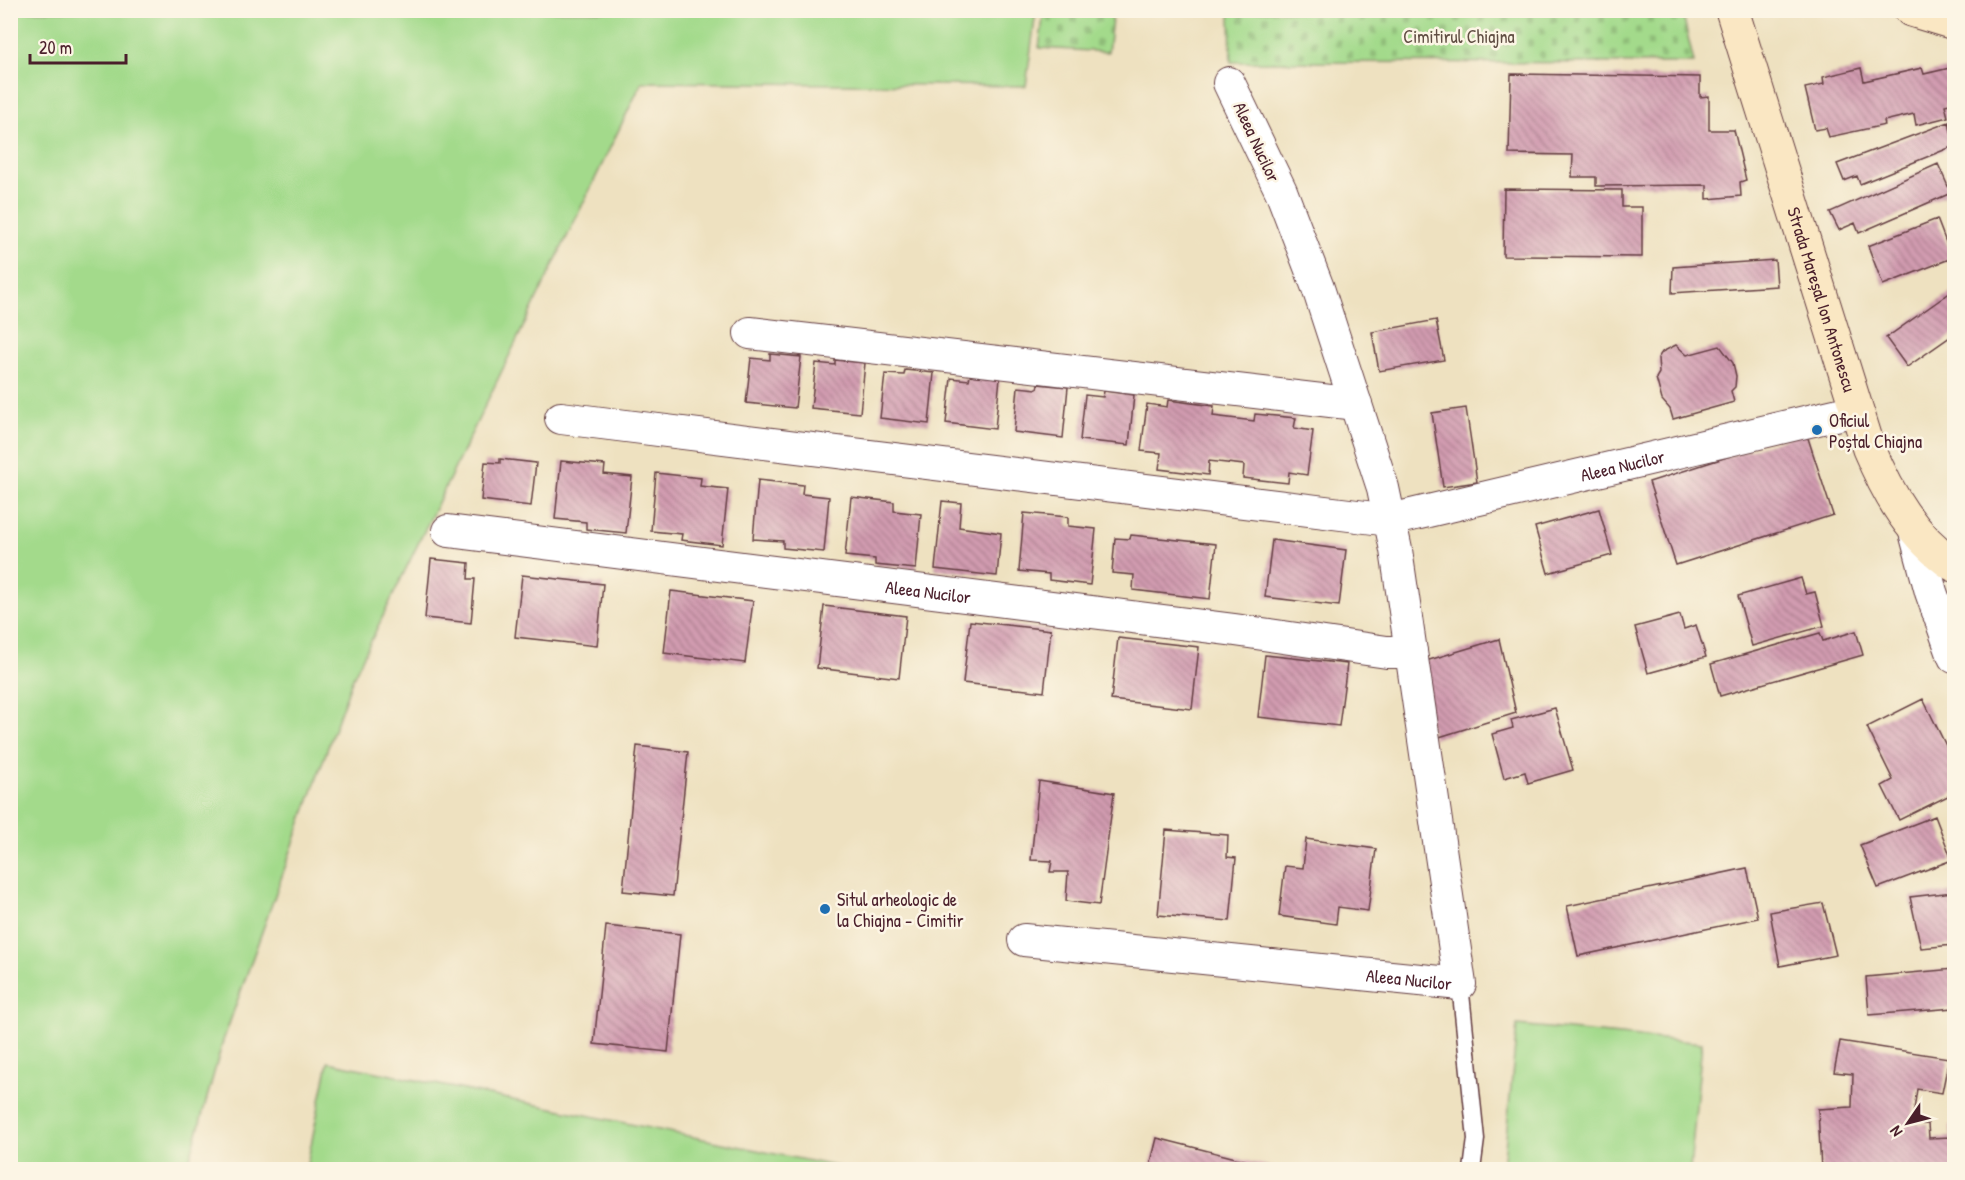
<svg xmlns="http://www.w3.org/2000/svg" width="1965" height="1180" font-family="'Patrick Hand',sans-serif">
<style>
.grass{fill:#a3da8b;stroke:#767c5b;stroke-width:1.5}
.cemetery{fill:url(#cemetery-stones);stroke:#767c5b;stroke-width:1.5}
.building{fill:url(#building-back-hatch)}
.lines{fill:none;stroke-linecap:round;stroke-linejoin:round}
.lane-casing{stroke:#633c41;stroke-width:19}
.street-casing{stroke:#633c41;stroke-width:34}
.secondary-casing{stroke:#633c41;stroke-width:35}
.lane{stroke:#fff;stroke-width:16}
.street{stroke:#fff;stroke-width:32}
.secondary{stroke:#fae7c3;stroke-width:33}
.poi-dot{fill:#1f6fb2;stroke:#fcf5e5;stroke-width:2}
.labels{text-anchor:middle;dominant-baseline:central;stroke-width:5;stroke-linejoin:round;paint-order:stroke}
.park-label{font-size:18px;fill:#604e43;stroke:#fcf5e5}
.street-label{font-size:18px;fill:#4a1f2b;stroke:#fcf5e5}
.poi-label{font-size:18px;fill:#4a1f2b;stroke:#fcf5e5;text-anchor:start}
</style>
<defs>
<pattern id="cemetery-stones" width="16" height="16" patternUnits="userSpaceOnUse" patternTransform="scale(1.5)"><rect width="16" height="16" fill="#a3da8b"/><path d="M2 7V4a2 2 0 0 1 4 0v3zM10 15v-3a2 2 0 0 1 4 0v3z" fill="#8ebb78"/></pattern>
<pattern id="building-back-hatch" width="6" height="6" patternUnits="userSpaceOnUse" patternTransform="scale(1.5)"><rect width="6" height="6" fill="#d19bb0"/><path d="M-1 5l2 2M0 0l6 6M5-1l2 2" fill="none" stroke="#ac7e8f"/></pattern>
</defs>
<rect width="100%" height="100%" fill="#fcf5e5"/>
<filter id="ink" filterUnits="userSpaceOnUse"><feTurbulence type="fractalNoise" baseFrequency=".0167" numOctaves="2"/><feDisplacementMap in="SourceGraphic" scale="12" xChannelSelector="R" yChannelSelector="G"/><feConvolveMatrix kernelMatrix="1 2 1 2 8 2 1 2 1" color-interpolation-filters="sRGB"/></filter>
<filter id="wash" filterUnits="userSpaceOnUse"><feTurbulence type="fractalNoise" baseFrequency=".008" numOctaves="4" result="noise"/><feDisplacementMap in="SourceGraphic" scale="24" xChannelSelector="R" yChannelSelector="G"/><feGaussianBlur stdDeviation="1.35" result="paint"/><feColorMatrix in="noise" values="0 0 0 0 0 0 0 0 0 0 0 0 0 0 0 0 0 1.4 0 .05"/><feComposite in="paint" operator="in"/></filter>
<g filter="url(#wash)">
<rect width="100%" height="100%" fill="#eee1c0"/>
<path class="grass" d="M 10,11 L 1036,11 L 1026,86 L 642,82 L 352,680 L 223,1041 L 187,1169 L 11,1169 Z
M 1517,1025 L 1702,1043 L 1690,1169 L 1503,1169 Z
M 328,1062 L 849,1169 L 306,1169 Z"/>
<path class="cemetery" d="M 1044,11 L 1113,11 L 1108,52 L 1039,48 Z
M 1230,11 L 1682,11 L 1694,63 L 1231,62 Z"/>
<g id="blocks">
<path class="building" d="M 1954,67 L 1954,103 L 1945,105 L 1948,117 L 1916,125 L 1914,114 L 1884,121 L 1885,125 L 1829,137 L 1826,128 L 1815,130 L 1805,88 L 1824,84 L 1823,77 L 1861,68 L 1864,81 L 1922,68 L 1924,74 Z
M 1511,74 L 1700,77 L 1700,97 L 1709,96 L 1709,130 L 1734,130 L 1746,180 L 1740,182 L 1741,196 L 1707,199 L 1707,185 L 1596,186 L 1596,177 L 1572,177 L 1573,155 L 1509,154 Z
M 1949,122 L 1954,146 L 1860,184 L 1857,176 L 1844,181 L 1837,164 Z
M 1938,164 L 1951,193 L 1859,233 L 1855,223 L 1839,230 L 1830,212 Z
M 1504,189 L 1622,190 L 1622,207 L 1642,207 L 1642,257 L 1503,256 Z
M 1937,219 L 1952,258 L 1883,285 L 1868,246 Z
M 1775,260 L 1777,286 L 1672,293 L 1673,267 Z
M 1951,292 L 1954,297 L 1954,334 L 1907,367 L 1886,338 Z
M 1436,320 L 1444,360 L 1379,371 L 1372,332 Z
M 1676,345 L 1687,355 L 1720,346 L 1733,363 L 1736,376 L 1735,387 L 1731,391 L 1734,402 L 1673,419 L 1670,409 L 1662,400 L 1656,378 L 1659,373 L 1658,358 L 1662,352 Z
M 770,354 L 801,357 L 795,408 L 746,403 L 751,358 L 770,360 Z
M 835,360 L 865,363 L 860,413 L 811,408 L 816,363 L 835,365 Z
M 905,370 L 934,373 L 929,424 L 880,418 L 885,374 L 904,375 Z
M 970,375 L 1000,378 L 995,429 L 946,423 L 951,378 L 969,380 Z
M 1038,384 L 1068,387 L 1063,438 L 1014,432 L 1018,387 L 1037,389 Z
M 1104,391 L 1134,395 L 1129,445 L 1080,440 L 1085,395 L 1103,397 Z
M 1168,400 L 1214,406 L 1213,416 L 1254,421 L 1255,414 L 1296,418 L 1294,428 L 1313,431 L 1307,475 L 1289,472 L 1288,483 L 1243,478 L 1244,465 L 1209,461 L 1208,475 L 1159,469 L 1161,453 L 1141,451 L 1147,404 L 1167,407 Z
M 1466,408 L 1477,482 L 1443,487 L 1432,413 Z
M 1806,432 L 1833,515 L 1676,565 L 1649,482 Z
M 500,459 L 536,463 L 531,506 L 481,500 L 485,462 L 500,463 Z
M 561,461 L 605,465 L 604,474 L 632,477 L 626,533 L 586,529 L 586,522 L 555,519 Z
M 656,473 L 701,478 L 700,486 L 728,489 L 722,545 L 681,540 L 682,534 L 651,531 Z
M 758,480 L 803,485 L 802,494 L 829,497 L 824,552 L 783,548 L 783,541 L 753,539 Z
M 851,497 L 894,502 L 894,511 L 921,514 L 916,569 L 875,565 L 875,559 L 845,556 Z
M 942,501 L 961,503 L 959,527 L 1001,533 L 997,576 L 935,569 Z
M 1599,509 L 1612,555 L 1548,573 L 1535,527 Z
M 1024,513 L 1068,517 L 1068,526 L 1096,529 L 1090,585 L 1049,580 L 1049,574 L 1019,571 Z
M 1131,535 L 1216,544 L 1210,599 L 1133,590 L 1134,575 L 1112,573 L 1115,538 L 1130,539 Z
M 1272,540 L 1346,550 L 1339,606 L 1265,597 Z
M 431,559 L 469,563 L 468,579 L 475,579 L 471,623 L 425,618 Z
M 522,575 L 603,584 L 597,646 L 515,637 Z
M 1801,578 L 1806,594 L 1815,592 L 1824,626 L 1752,646 L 1738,596 Z
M 671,591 L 753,601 L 745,663 L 664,653 Z
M 824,606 L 906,616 L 899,678 L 817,668 Z
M 1680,615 L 1684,629 L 1696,625 L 1706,657 L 1648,673 L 1635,627 Z
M 970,621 L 1051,630 L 1044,692 L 963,683 Z
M 1856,631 L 1863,655 L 1720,696 L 1711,664 L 1820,633 L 1823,641 Z
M 1118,638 L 1199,647 L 1192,709 L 1111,700 Z
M 1499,639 L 1516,713 L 1433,739 L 1419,663 Z
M 1265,655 L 1347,664 L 1339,726 L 1258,717 Z
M 1923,699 L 1954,762 L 1954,793 L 1899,820 L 1882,786 L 1893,780 L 1867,727 Z
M 1555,708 L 1573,770 L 1528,783 L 1525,772 L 1504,778 L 1492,734 L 1513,728 L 1511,720 Z
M 637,746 L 688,752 L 673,896 L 623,891 Z
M 1039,781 L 1114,793 L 1099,905 L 1066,901 L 1068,872 L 1050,872 L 1052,861 L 1031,860 Z
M 1935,816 L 1952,860 L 1878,888 L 1860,845 Z
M 1166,830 L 1228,835 L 1227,857 L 1236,858 L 1230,921 L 1158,915 Z
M 1306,839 L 1376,849 L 1368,911 L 1338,907 L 1336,924 L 1279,916 L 1285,866 L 1303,868 Z
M 1747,868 L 1758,918 L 1578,956 L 1567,906 Z
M 1953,892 L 1954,945 L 1921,948 L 1910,897 Z
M 1823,903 L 1836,955 L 1780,966 L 1770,912 Z
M 606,926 L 680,934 L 668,1052 L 594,1044 Z
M 1954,969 L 1954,1008 L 1869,1015 L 1866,977 Z
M 1840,1041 L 1949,1058 L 1942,1093 L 1917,1089 L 1912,1124 L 1928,1124 L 1929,1138 L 1951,1137 L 1950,1126 L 1954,1125 L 1954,1170 L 1821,1170 L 1818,1109 L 1852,1107 L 1853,1074 L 1834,1072 Z
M 1157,1138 L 1279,1169 L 1279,1170 L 1149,1170 Z"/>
</g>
</g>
<g filter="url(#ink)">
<use href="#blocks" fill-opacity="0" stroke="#633c41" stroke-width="1.5"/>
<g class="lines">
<g class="lane-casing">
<path id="lane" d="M 1460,984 L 1476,1139 L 1472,1170"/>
</g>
<g class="street-casing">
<g id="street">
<path d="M 750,333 L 1356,404"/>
<path id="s1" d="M 561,418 L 1390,520 L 1856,410"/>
<path id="s2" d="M 448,531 L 1235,630 L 1387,652 L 1411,652"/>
<path d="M 1915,532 L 1931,592 L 1954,657"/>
<path id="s3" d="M 1024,940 L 1460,984 L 1396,550 L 1383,488 L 1318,288 L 1281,191 L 1229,83"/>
</g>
</g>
<g class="secondary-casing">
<g id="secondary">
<path id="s4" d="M 1732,10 L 1869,449 C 1889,496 1912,536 1954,565"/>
<path d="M 1911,10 L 1954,23"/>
</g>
</g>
<use href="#lane" class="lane"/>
<use href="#street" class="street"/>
<use href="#secondary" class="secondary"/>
</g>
</g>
<g class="poi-dot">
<circle cx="1817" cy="430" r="6"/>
<circle cx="825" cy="909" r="6"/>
</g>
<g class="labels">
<g class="park-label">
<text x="1459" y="36">Cimitirul Chiajna</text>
</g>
<g class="street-label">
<text transform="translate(1257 142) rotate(65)">Aleea Nucilor</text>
<text stroke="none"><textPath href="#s4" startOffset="303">Strada Mareșal Ion Antonescu</textPath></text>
<text stroke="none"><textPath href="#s1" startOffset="1074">Aleea Nucilor</textPath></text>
<text stroke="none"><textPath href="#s2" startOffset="484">Aleea Nucilor</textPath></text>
<text stroke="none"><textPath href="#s3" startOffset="387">Aleea Nucilor</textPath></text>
</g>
<g class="poi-label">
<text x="1829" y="420">Oficiul<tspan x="1829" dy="21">Poștal Chiajna</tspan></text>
<text x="837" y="899">Situl arheologic de<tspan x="837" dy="21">la Chiajna - Cimitir</tspan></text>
</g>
</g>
<rect width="1965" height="1180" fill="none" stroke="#fcf5e5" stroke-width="36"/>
<g transform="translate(1908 1123) rotate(235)" stroke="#fcf5e5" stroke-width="4.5" paint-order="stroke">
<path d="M0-4.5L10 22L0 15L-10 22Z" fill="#4a1f2b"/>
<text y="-9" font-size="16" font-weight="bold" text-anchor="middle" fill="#4a1f2b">N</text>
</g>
<path d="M30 54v9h96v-9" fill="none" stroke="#4a1f2b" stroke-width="3"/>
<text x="39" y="54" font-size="18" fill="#4a1f2b" stroke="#fcf5e5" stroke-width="4.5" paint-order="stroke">20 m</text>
</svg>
